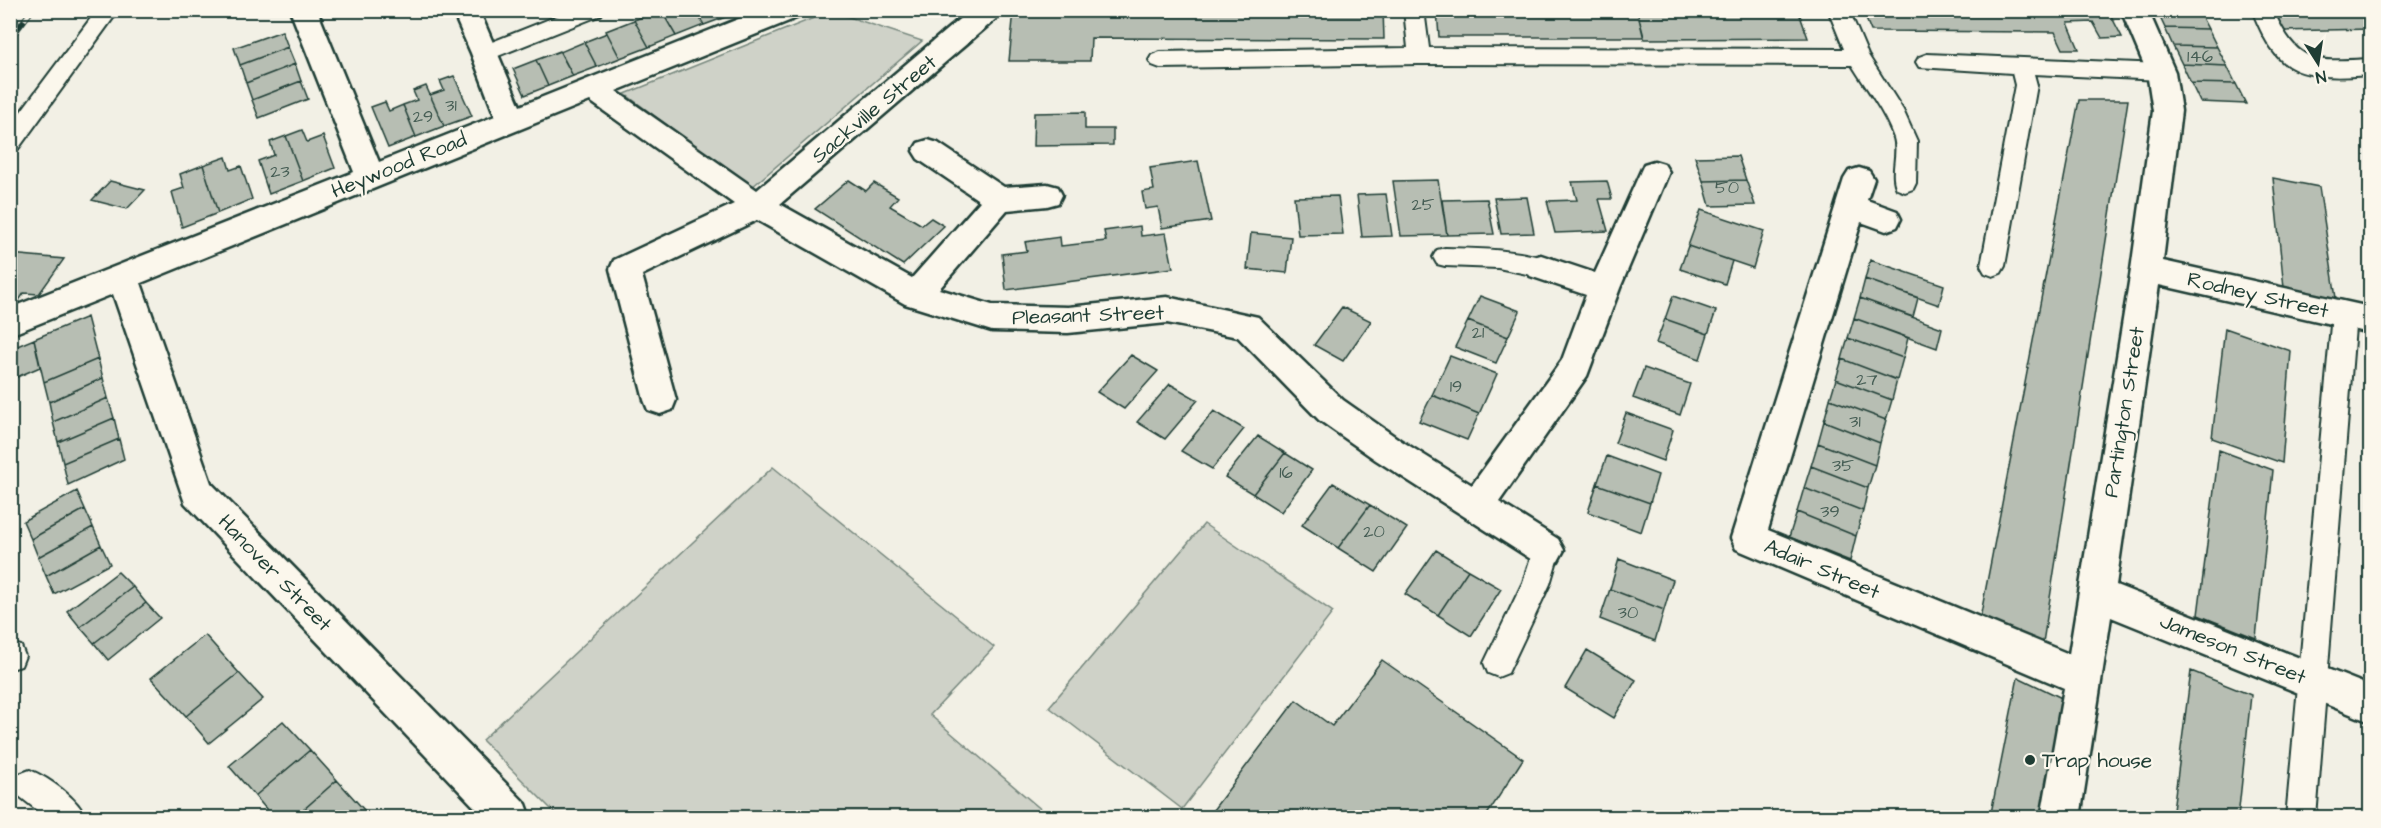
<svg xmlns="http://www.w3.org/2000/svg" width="2381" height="828" font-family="'Architects Daughter',sans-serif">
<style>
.green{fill:#cfd2c8;stroke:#77887e;stroke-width:1.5}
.building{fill:#b7beb3;stroke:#1f3d34;stroke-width:1.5}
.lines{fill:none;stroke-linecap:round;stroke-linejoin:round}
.lane-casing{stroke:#1f3d34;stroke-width:4}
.street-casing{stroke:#1f3d34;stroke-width:5}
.lane{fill:#fbf7ec;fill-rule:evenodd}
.street{fill:#fbf7ec;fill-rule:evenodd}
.rail-casing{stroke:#1f3d34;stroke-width:6}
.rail{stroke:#fbf7ec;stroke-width:4;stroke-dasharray:12;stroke-linecap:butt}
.poi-dot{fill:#1f3d34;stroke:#fbf7ec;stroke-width:2}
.labels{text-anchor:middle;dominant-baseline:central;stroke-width:4.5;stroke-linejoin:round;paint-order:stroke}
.number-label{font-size:18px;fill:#455d54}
.street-label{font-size:21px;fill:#1f3d34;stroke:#fbf7ec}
.poi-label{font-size:21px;fill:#1f3d34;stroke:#fbf7ec;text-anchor:start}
</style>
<rect width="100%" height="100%" fill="#f2f0e5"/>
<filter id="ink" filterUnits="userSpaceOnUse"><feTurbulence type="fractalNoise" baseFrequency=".0167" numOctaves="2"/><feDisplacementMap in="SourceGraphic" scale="12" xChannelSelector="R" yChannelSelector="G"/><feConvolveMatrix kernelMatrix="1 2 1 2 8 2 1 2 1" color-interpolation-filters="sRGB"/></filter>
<g filter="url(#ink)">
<path class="green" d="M 831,11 L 922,41 L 752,187 L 625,94 Z
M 773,467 L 994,647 L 930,715 L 1050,817 L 559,817 L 482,740 Z
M 1204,524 L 1333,612 L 1182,809 L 1049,707 Z"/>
<path class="building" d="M 661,10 L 695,10 L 704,25 L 676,36 Z
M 661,10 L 676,36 L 649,47 L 634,20 Z
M 695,10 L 729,10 L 731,15 L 704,25 Z
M 1014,10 L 1383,10 L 1384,39 L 1091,38 L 1090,61 L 1009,61 Z
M 1437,10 L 1637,10 L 1644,37 L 1439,37 Z
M 1637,10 L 1798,10 L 1808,38 L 1644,39 Z
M 1885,10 L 2108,10 L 2122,37 L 2102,38 L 2093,22 L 2068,23 L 2079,49 L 2063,49 L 2055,32 L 1871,31 L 1864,14 L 1886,14 Z
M 2269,10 L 2370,10 L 2370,29 L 2281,31 Z
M 2157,11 L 2199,12 L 2208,29 L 2165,28 Z
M 634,20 L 649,47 L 620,58 L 606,31 Z
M 2165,28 L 2208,29 L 2217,47 L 2173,46 Z
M 282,31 L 288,47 L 240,65 L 234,48 Z
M 607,33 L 620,58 L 597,67 L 584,42 Z
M 584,42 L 597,67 L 573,76 L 560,52 Z
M 2173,46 L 2217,47 L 2227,66 L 2182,64 Z
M 288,47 L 295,64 L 246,83 L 240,65 Z
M 560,51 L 573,76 L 548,86 L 536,60 Z
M 536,60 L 548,86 L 525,95 L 513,69 Z
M 295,64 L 301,81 L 252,100 L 246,83 Z
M 2182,64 L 2227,66 L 2236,84 L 2191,83 Z
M 454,76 L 472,116 L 444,126 L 430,95 L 444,90 L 440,81 Z
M 301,81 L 308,99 L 259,118 L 252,100 Z
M 2191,83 L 2236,84 L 2246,104 L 2200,102 Z
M 426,86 L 444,126 L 416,137 L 403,105 L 417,100 L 413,91 Z
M 2079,100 L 2128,100 L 2042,649 L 1979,624 Z
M 385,102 L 389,111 L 403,105 L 416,137 L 388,148 L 371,107 Z
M 1085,112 L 1085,129 L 1113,129 L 1113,145 L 1033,146 L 1034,113 Z
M 302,130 L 307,142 L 323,136 L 335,168 L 303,181 L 286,136 Z
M 286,136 L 303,181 L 269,194 L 258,161 L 274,155 L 270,142 Z
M 1738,156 L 1746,180 L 1703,181 L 1695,157 Z
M 226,157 L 230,170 L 241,166 L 252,199 L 218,213 L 203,165 Z
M 1198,161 L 1211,221 L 1162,228 L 1158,207 L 1145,209 L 1142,192 L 1154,190 L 1150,168 Z
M 203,165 L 218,213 L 182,227 L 172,192 L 184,188 L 180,174 Z
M 2273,178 L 2319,187 L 2336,298 L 2284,288 Z
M 849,180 L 866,191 L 874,183 L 898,197 L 890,206 L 922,225 L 931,218 L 944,226 L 903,265 L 815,209 Z
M 1438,180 L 1447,235 L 1401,236 L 1393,181 Z
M 1746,180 L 1755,205 L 1710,206 L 1703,181 Z
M 110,181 L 145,190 L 127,209 L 92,200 Z
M 1607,181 L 1612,199 L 1599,199 L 1608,231 L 1555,233 L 1547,201 L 1577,200 L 1572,182 Z
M 1386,194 L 1392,236 L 1362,237 L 1357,195 Z
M 1338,196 L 1343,234 L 1298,235 L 1294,197 Z
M 1527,197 L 1534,233 L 1501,234 L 1494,198 Z
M 1487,199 L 1494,234 L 1447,235 L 1442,200 Z
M 1701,210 L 1764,231 L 1753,268 L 1688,246 Z
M 1140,226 L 1141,236 L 1166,233 L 1173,268 L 1006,290 L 1002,254 L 1027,251 L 1025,242 L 1060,237 L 1061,246 L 1106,241 L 1104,231 Z
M 1251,233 L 1291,237 L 1287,273 L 1247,269 Z
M 1688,246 L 1732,261 L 1725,284 L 1680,269 Z
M 10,254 L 64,259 L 39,294 L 24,293 L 16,305 L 10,304 Z
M 1870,260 L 1944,285 L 1939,305 L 1865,279 Z
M 1865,279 L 1918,298 L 1913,317 L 1860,298 Z
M 1480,296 L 1520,311 L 1508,337 L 1468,321 Z
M 1673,296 L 1716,311 L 1708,334 L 1665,319 Z
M 1860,298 L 1942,328 L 1937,348 L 1854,318 Z
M 1342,307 L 1371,321 L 1343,361 L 1314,345 Z
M 87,317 L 98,359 L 44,382 L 34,339 Z
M 1854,318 L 1908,338 L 1903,358 L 1848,338 Z
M 1665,319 L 1708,334 L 1700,359 L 1656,343 Z
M 1468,321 L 1508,337 L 1496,363 L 1455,347 Z
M 2225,328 L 2291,351 L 2282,463 L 2212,438 Z
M 1848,338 L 1903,358 L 1897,380 L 1842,359 Z
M 34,339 L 40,367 L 10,380 L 10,349 Z
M 1131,355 L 1158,371 L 1124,409 L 1097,392 Z
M 1450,356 L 1497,374 L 1479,414 L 1432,395 Z
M 98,359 L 103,378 L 49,402 L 44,382 Z
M 1842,359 L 1897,380 L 1892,400 L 1836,379 Z
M 1644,368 L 1690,384 L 1680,415 L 1633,398 Z
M 103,378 L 108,398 L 53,422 L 49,402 Z
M 1836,379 L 1892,400 L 1886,420 L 1830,399 Z
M 1170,384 L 1198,400 L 1165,439 L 1137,422 Z
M 1432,395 L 1479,414 L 1467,440 L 1419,421 Z
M 108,398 L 114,418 L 58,442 L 53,422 Z
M 1830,399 L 1886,420 L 1880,443 L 1824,421 Z
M 1214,411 L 1244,429 L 1212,469 L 1181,451 Z
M 1626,413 L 1673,430 L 1663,461 L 1615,443 Z
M 114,418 L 119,439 L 63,463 L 58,442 Z
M 1824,421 L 1880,443 L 1875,465 L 1818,443 Z
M 1258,436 L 1285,453 L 1253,494 L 1225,477 Z
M 119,439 L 124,459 L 68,485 L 63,463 Z
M 1818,443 L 1875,465 L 1868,488 L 1811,466 Z
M 2219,450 L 2273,470 L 2256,638 L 2198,615 Z
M 1285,453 L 1312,470 L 1281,512 L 1253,494 Z
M 1607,456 L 1658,475 L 1650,503 L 1597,484 Z
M 1811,466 L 1868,488 L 1863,511 L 1804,488 Z
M 1333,483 L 1370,505 L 1338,548 L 1302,525 Z
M 1597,484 L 1650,503 L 1641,532 L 1588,512 Z
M 1804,488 L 1863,511 L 1856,536 L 1797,512 Z
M 77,491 L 85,509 L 31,539 L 23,521 Z
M 1370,505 L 1407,528 L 1376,572 L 1338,548 Z
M 85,509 L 93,527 L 38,557 L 31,539 Z
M 1797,512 L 1856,536 L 1850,561 L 1789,537 Z
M 93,527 L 101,545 L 46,576 L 38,557 Z
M 101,545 L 110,564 L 54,594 L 46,576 Z
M 1436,550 L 1468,570 L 1438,615 L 1405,594 Z
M 1619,559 L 1673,580 L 1664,610 L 1610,589 Z
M 1468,570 L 1501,589 L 1471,636 L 1438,615 Z
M 118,572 L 133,587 L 80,627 L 67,611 Z
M 133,587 L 146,603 L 94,643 L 80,627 Z
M 1610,589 L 1664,610 L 1655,641 L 1600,619 Z
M 146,603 L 160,618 L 108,660 L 94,643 Z
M 205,635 L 239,673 L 186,716 L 151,678 Z
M 1587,650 L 1636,680 L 1614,718 L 1565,688 Z
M 1382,660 L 1523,759 L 1485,818 L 1207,818 L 1296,700 L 1332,726 Z
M 2191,671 L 2251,695 L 2238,818 L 2172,818 Z
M 239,673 L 263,699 L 209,743 L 186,716 Z
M 2018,677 L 2070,702 L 2046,818 L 1990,818 Z
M 283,721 L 310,750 L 255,796 L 229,766 Z
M 310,750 L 337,780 L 294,818 L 274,818 L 255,796 Z
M 337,780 L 365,811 L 357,818 L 294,818 Z"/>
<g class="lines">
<g class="lane-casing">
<path id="lane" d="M 97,10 L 119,10 L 18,149 L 10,151 L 10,126 Z
M 572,10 L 604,10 L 601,15 L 493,58 L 485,61 L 477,58 L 474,53 L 477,48 Z
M 1404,10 L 1424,10 L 1429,48 L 1844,49 L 1828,10 L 1849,10 L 1868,55 L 1903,110 L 1917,141 L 1916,183 L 1913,189 L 1905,192 L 1897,189 C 1889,174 1899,154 1894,138 C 1885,112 1866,88 1852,65 L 1419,64 L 1160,68 L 1152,65 L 1149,60 L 1152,55 L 1160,52 L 1408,48 Z
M 2252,10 L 2273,10 C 2298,65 2314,62 2370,59 L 2370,75 C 2343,77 2301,81 2280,59 C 2267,46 2259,27 2252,10 Z
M 1927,54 L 2161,64 L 2169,66 L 2172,72 L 2169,78 L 2161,80 L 2034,74 L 2037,85 L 2005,266 L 2001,273 L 1993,276 L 1985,273 L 1981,266 L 2015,85 L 2012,73 L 1919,67 L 1916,62 L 1919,57 Z
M 1445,248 C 1480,249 1516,249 1549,260 L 1553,267 L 1549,274 L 1541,277 L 1498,268 L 1445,266 L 1437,264 L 1433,257 L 1437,250 Z
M 2344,304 L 2353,307 L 2356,314 L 2316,818 L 2286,818 L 2332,314 L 2335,307 Z
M 1546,538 L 1556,541 L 1560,550 L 1550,584 L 1508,673 L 1498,677 L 1488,673 L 1484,663 L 1523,582 L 1536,541 Z
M 10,643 L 21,646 L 25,656 L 21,666 L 11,669 Z
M 30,770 C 49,778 78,798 86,818 L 47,818 L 19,796 L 15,785 L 19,774 Z"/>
</g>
<g class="street-casing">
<path id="street" d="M 290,10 L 317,10 L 379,162 L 495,116 L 471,53 L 452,10 L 479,10 L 520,106 L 761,10 L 802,10 L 799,17 L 616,91 L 757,190 L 970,10 L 1001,10 L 998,17 L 780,204 L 912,278 L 980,201 L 918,159 L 913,151 L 918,143 L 928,140 L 938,143 L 1004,187 L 1047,184 L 1058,187 L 1062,195 L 1058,203 L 1047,206 L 1007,210 L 939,289 L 992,305 L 1068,307 L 1167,297 L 1258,317 L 1343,400 L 1400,440 L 1472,485 L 1562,360 L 1586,295 L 1530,276 L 1526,267 L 1530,258 L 1541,255 L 1595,273 L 1644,164 L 1654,161 L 1664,164 L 1669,172 L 1620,288 L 1587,376 L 1499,502 L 1558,539 L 1564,550 L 1558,561 L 1546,566 L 1534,561 L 1376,460 L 1319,420 L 1238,337 L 1167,323 L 1068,333 L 992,331 L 905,304 L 757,220 L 642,275 L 676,400 L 672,410 L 660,414 L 648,410 L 644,400 L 610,269 L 614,260 L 734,204 L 590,101 L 141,283 L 211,483 L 526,804 L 531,818 L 485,818 L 185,503 L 113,294 L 10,335 L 10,308 L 354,172 Z
M 2121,10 L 2148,10 L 2175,72 L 2181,111 L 2163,261 L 2370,307 L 2370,333 L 2159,285 L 2116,585 L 2370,686 L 2370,722 L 2111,617 L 2080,818 L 2041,818 L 2064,688 L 1736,549 L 1731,538 L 1844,179 L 1849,171 L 1859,168 L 1869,171 L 1874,179 L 1867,200 L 1897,211 L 1901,219 L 1897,227 L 1886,231 L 1861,222 L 1768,530 L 2069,654 L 2131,270 L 2153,111 L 2147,72 Z"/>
</g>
<use href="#lane" class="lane"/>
<use href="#street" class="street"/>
<g class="rail-casing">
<path id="rail" d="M 10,12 L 12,10
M 10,39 L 32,10"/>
</g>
<use href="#rail" class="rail"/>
</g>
</g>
<circle class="poi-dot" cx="2030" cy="760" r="6"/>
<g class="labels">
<g class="number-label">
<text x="2200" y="56">146</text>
<text x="451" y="105">31</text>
<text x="423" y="116">29</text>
<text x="280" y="171">23</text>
<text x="1727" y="187">50</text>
<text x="1423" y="204">25</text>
<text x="1478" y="332">21</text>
<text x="1867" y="379">27</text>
<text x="1456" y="386">19</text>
<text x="1855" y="421">31</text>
<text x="1843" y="465">35</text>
<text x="1286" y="472">16</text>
<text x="1830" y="511">39</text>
<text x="1374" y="531">20</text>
<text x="1628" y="612">30</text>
</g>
<g class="street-label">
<text transform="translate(874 109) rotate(-40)">Sackville Street</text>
<text transform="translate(399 165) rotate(-22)">Heywood Road</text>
<text transform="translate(2258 295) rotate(13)">Rodney Street</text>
<text transform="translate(1088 315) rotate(-2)">Pleasant Street</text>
<text transform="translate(2124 412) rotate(-81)">Partington Street</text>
<text transform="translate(1822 569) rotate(23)">Adair Street</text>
<text transform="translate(275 573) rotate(46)">Hanover Street</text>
<text transform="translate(2233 649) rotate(22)">Jameson Street</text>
</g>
<g class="poi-label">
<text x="2042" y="760">Trap house</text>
</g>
</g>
<rect width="2381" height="828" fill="none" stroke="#fbf7ec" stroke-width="36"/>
<rect x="18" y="18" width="2345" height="792" fill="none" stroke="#1f3d34" stroke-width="2" filter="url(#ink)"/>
<g transform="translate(2318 63) rotate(168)" stroke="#fbf7ec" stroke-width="4.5" paint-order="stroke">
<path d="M0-4.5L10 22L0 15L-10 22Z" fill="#1f3d34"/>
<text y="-9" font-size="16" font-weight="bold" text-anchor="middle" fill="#1f3d34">N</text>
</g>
</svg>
